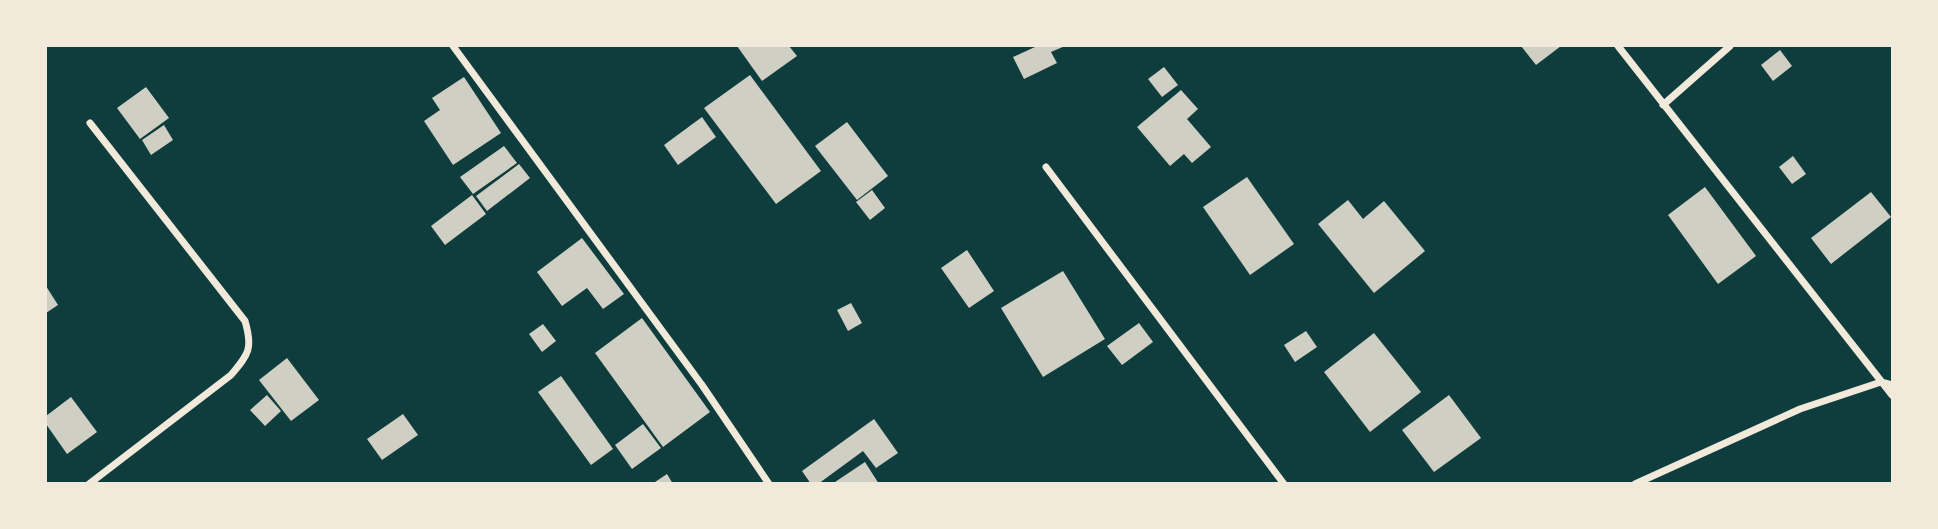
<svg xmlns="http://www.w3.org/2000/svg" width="1938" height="529" font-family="'Golos Text',sans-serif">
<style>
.building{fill:#cfcfc3}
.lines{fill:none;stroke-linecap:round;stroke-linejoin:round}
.minor{stroke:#f1e9da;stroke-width:7}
</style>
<rect width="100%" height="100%" fill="#0f3d3e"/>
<path class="building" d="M 737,46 L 789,46 L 797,56 L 762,81 Z
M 1037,46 L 1065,46 L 1051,52 L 1057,63 L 1024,79 L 1013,57 Z
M 1521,46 L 1561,46 L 1536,65 Z
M 1780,50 L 1792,66 L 1773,81 L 1761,65 Z
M 1164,67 L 1178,85 L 1162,97 L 1148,79 Z
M 750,75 L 821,171 L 776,204 L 704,108 Z
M 464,77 L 501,133 L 453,165 L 424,121 L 440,110 L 432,98 Z
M 146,87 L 169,118 L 140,139 L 117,108 Z
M 1181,90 L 1198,109 L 1187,119 L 1211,147 L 1192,163 L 1184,154 L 1170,166 L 1137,127 Z
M 702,117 L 716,137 L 678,165 L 664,145 Z
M 847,122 L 888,176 L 857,200 L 815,146 Z
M 164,125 L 173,140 L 151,155 L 142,140 Z
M 504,146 L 517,163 L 473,194 L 460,177 Z
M 1793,156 L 1806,174 L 1792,184 L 1779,167 Z
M 519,164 L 530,178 L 487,211 L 476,196 Z
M 1247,177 L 1294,244 L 1250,275 L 1203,207 Z
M 1705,187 L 1756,256 L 1718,284 L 1668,215 Z
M 872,190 L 885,208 L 870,220 L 856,202 Z
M 1871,192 L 1891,217 L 1831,264 L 1811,238 Z
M 472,195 L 486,214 L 445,245 L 431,226 Z
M 1348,200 L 1363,219 L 1384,201 L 1425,251 L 1374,293 L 1318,224 Z
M 582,238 L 624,294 L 603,309 L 587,288 L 562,306 L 537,272 Z
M 967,250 L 994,291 L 969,308 L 941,268 Z
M 1063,271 L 1105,339 L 1043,377 L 1001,308 Z
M 46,286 L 58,305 L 46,313 Z
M 851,303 L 862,323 L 848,331 L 837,310 Z
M 642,318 L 710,412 L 663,447 L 595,353 Z
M 1139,323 L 1153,342 L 1122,365 L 1107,346 Z
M 543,324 L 556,341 L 542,352 L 529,334 Z
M 1306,331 L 1317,347 L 1295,362 L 1284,345 Z
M 1374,333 L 1421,392 L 1370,432 L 1324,372 Z
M 287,358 L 319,400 L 291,421 L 259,380 Z
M 561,376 L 613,449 L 591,465 L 538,392 Z
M 267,395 L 281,411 L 265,426 L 250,410 Z
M 1449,395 L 1481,438 L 1434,472 L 1402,430 Z
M 71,397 L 97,432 L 67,454 L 46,424 L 46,416 Z
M 403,414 L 418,435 L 382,460 L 367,439 Z
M 874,419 L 898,453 L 876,468 L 863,451 L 818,484 L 811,484 L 802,471 Z
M 643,424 L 661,448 L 632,469 L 615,445 Z
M 865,462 L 879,484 L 832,484 Z
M 667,474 L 673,484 L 652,484 Z"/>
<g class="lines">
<path class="minor" d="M 453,46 L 702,385 L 769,484
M 1618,46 L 1892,395
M 1663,105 L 1730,46
M 1046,167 L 1284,484
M 89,484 L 231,375 C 249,354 253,348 245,321 L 90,123
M 1635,484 L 1800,409 L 1881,382 L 1892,385"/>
</g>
<rect width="1938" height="529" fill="none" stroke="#f1e9da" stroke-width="94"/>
</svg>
